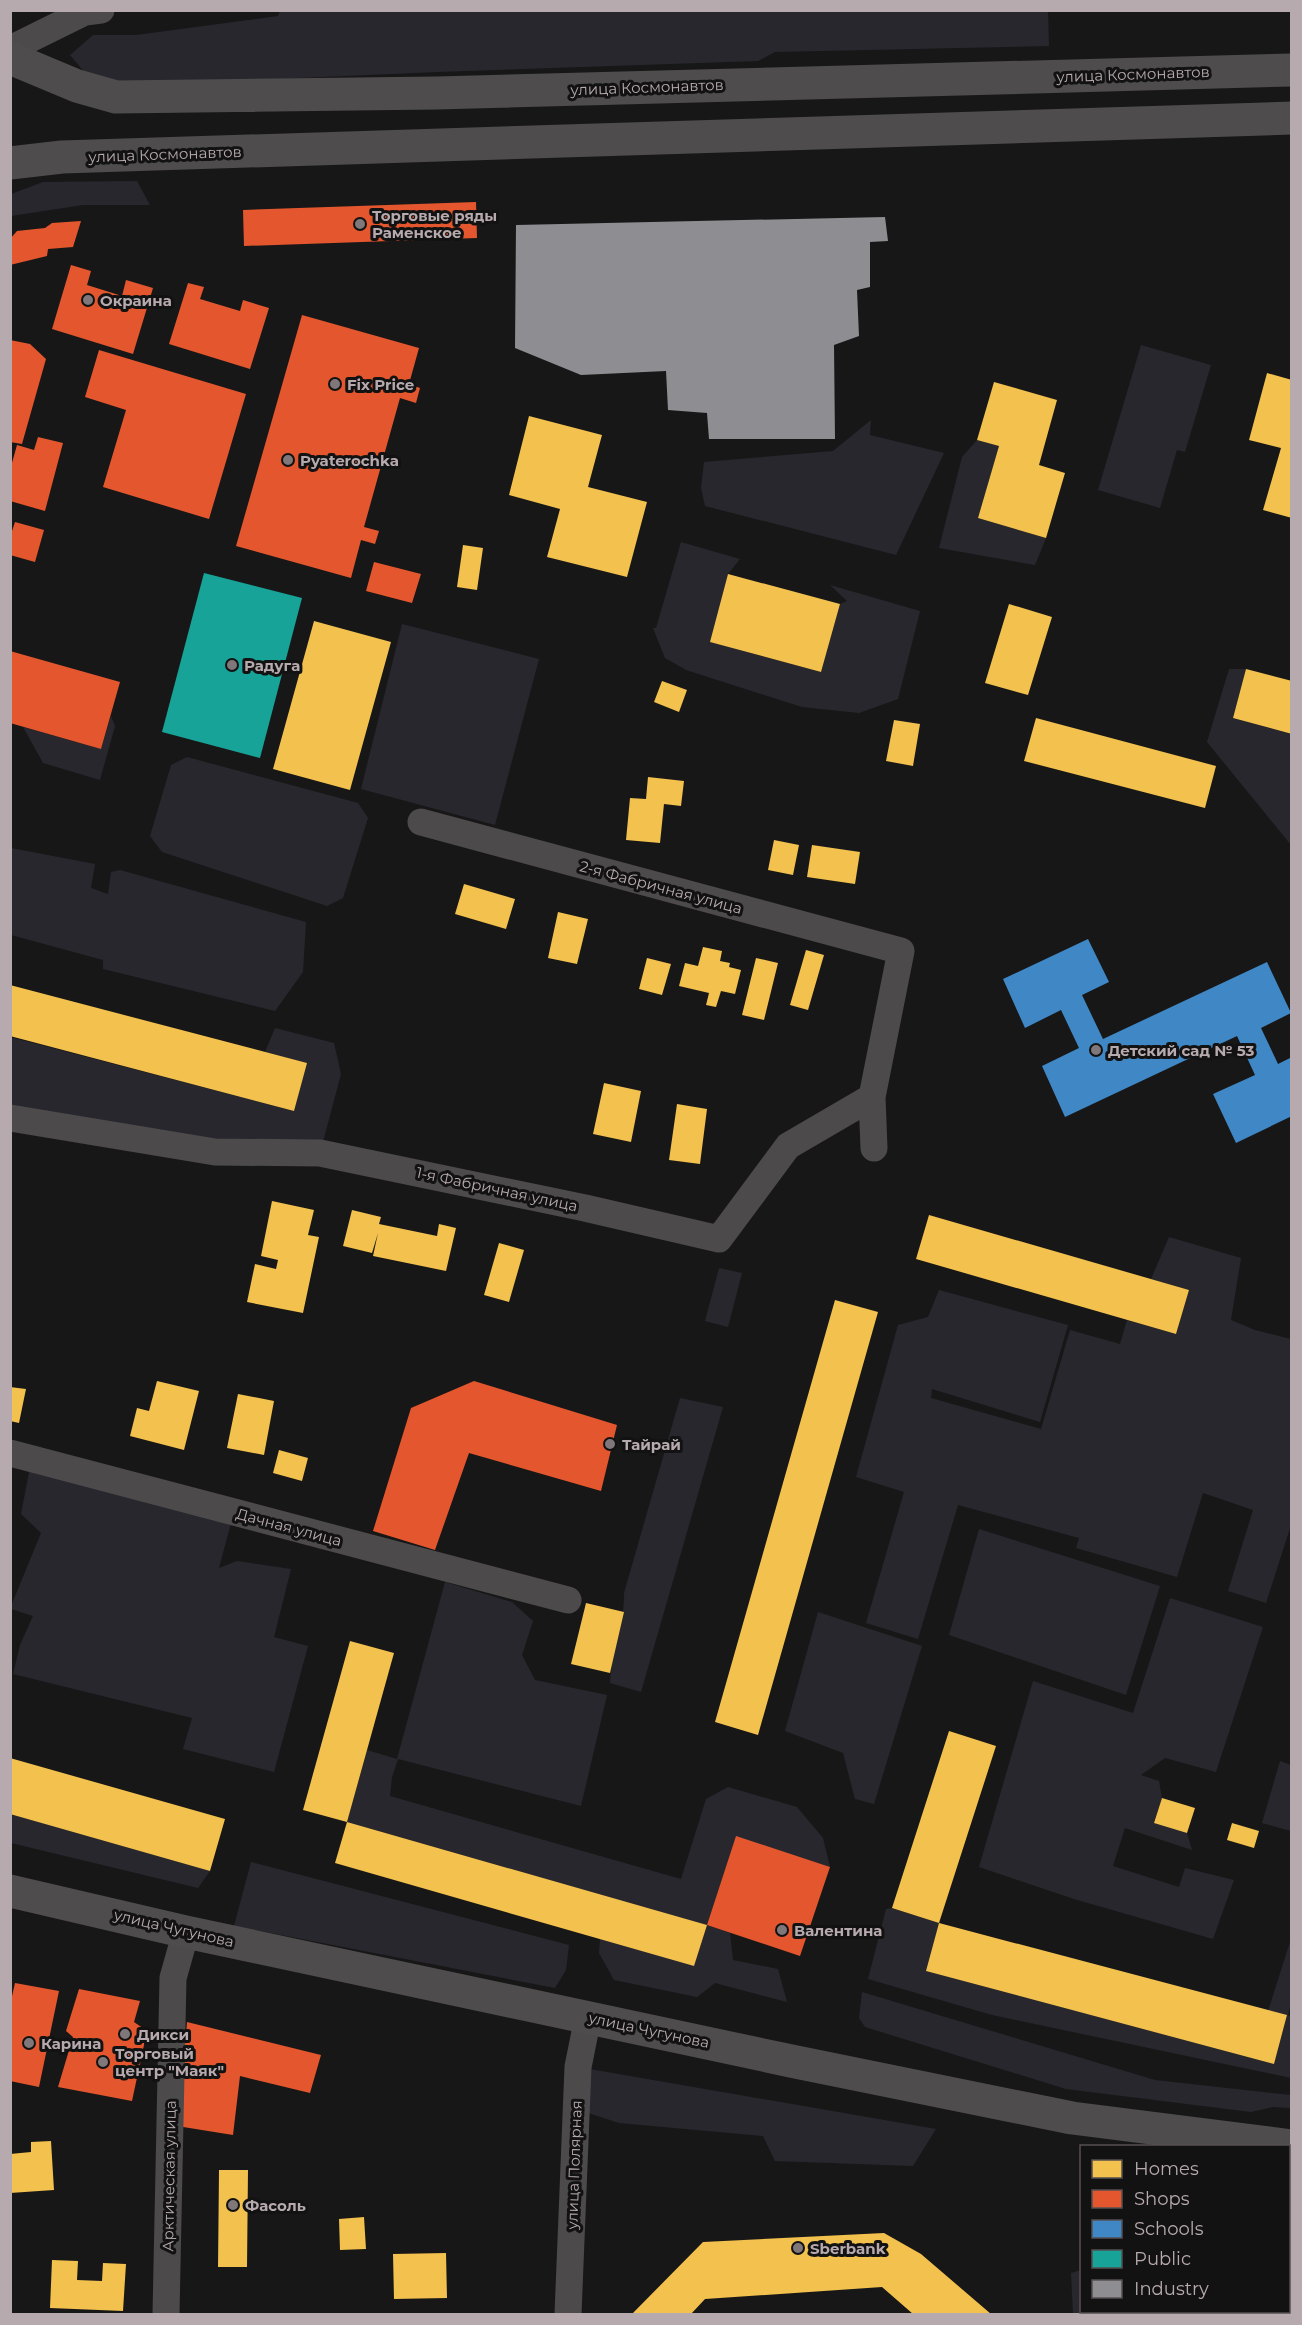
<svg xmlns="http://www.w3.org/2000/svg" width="1302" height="2325" font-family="Montserrat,sans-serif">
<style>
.green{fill:#28272e}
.homes{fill:#f2c14e}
.shops{fill:#e4572e}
.schools{fill:#3f88c5}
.public{fill:#17a398}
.industry{fill:#8d8d92}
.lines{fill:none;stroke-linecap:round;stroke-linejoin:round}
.street{stroke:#4d4a4b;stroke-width:27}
.secondary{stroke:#4f4c4d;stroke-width:33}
.primary{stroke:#4e4c4d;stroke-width:33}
.poi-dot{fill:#7f7779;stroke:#131212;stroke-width:2}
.labels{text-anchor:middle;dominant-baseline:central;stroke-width:6;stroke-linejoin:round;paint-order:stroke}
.street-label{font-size:15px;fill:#b7aaae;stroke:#131212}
.poi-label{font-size:15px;font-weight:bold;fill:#b7aaae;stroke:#131212;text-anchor:start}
</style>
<rect width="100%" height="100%" fill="#181717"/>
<path class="green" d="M 280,10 L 1048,11 L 1049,46 L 775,52 L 758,61 L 437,72 L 144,85 L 91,80 L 70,55 L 93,35 L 136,35 L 278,16 Z
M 137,181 L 150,205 L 83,205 L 11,216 L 11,194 L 43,182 Z
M 1141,345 L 1211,365 L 1185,452 L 1177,450 L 1160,508 L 1098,490 Z
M 871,420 L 870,435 L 944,453 L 896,555 L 705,506 L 701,488 L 704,462 L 833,451 Z
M 977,440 L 999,446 L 978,518 L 1046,538 L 1035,565 L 939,548 L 962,457 Z
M 681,542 L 740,559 L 728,574 L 711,642 L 821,672 L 840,604 L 847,601 L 830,585 L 920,611 L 898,699 L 859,713 L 802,707 L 686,670 L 665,658 L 653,628 L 656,628 Z
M 402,624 L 539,659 L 495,825 L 361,789 Z
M 1229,669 L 1246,669 L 1233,718 L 1291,734 L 1291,845 L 1207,742 Z
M 111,716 L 115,726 L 100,780 L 43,763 L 23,727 L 101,749 Z
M 187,757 L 358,803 L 368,818 L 343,898 L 327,906 L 162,852 L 150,836 L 171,765 Z
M 11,848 L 95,864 L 91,888 L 108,894 L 111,872 L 120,870 L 306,922 L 303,972 L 275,1011 L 103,969 L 103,960 L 11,935 Z
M 275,1028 L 334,1043 L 341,1074 L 320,1153 L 11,1118 L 10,1037 L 294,1111 L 306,1063 L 265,1052 Z
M 1169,1237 L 1241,1258 L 1231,1320 L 1255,1330 L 1291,1339 L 1291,1525 L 1266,1603 L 1228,1591 L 1253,1510 L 1203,1493 L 1177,1577 L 1076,1548 L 1079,1538 L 958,1505 L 918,1639 L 866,1623 L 904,1492 L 856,1477 L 898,1325 L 928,1317 L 939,1290 L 1068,1325 L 1040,1422 L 932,1389 L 931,1398 L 1041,1429 L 1070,1330 L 1120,1344 L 1127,1320 L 1176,1334 L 1189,1290 L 1151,1279 Z
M 719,1268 L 742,1273 L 728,1327 L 705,1321 Z
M 680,1398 L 723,1407 L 641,1692 L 610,1683 C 611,1653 625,1624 624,1593 Z
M 30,1467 L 234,1512 L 219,1568 L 237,1561 L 291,1569 L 274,1637 L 308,1646 L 274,1772 L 183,1749 L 192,1718 L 13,1674 L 20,1645 L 33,1616 L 11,1609 L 11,1606 L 41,1533 L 21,1514 Z
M 979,1529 L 1160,1586 L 1126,1695 L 949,1635 Z
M 445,1582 L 512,1602 L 533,1621 L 522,1655 L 535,1680 L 607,1695 L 581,1806 L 398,1759 L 392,1777 L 390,1796 L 681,1879 L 706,1799 L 728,1787 L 797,1807 L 823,1838 L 830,1867 L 736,1837 L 707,1925 L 730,1933 L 733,1960 L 778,1969 L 787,2002 L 715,1983 L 697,1997 L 614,1980 L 599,1953 L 600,1939 L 706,1925 L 347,1822 L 367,1750 L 397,1759 Z
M 1170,1598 L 1263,1627 L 1216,1772 L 1165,1758 L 1141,1775 L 1159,1781 L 1162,1798 L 1154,1822 L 1187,1833 L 1192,1850 L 1125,1828 L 1113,1866 L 1179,1887 L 1185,1868 L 1234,1880 L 1213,1939 L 1074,1899 L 979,1867 L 1033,1681 L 1133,1713 Z
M 818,1612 L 922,1646 L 874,1804 L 855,1799 L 843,1753 L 785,1731 Z
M 1280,1761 L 1291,1765 L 1291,1831 L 1262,1823 Z
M 11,1814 L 210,1871 L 198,1888 L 11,1843 Z
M 251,1862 L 569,1945 L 566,1970 L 555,1988 L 234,1926 Z
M 892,1908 L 939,1923 L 927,1971 L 1274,2064 L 1287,2016 L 1268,2011 L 1291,1939 L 1291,2002 L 1288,2015 L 1291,2017 L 1291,2078 L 992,2015 L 868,1979 L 886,1909 Z
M 862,1992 L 1155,2080 L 1291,2095 L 1291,2108 L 1273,2107 L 1251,2112 L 1066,2089 L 865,2027 L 859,2018 Z
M 578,2067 L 936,2129 L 913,2166 L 775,2161 L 763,2136 L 619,2123 L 576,2109 Z
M 1081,2270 L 1082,2312 L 1115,2312 L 1116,2314 L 1073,2314 L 1071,2273 Z"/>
<path class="homes" d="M 1267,373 L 1292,380 L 1292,518 L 1263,510 L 1281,448 L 1249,440 Z
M 994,382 L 1057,400 L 1039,465 L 1065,473 L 1046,538 L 978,518 L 999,446 L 977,440 Z
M 529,416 L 602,435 L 588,487 L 647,502 L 627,577 L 547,557 L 560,509 L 509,495 Z
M 463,545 L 483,548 L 477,590 L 457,587 Z
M 728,574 L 840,604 L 821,672 L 710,642 Z
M 1009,604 L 1052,617 L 1028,695 L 985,683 Z
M 314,621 L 391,642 L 350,790 L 273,769 Z
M 1246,669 L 1292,681 L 1292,734 L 1233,718 Z
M 662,681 L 687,690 L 679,712 L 654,702 Z
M 1036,718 L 1216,766 L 1205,808 L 1024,761 Z
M 894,720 L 920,724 L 913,766 L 886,761 Z
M 648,777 L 684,781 L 681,806 L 664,804 L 660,843 L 626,840 L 630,798 L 646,799 Z
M 774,840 L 799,845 L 793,875 L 768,870 Z
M 812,845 L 860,852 L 855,884 L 807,877 Z
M 464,884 L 515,899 L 506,929 L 455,914 Z
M 558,912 L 588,919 L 577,964 L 548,958 Z
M 703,947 L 722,951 L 720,961 L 730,963 L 729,967 L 741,970 L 735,994 L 721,991 L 716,1007 L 706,1005 L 709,993 L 679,986 L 685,963 L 698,966 Z
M 806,950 L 824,955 L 808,1010 L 790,1005 Z
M 647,958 L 671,964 L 662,995 L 639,989 Z
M 756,958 L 778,963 L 764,1020 L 742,1015 Z
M 10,985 L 307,1063 L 294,1111 L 10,1036 Z
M 604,1083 L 641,1091 L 631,1142 L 593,1134 Z
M 677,1104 L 707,1109 L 700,1164 L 669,1160 Z
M 272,1201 L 314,1210 L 308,1235 L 319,1237 L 303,1313 L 247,1302 L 255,1264 L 276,1269 L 278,1260 L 261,1256 Z
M 352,1210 L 381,1217 L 379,1224 L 437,1236 L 439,1224 L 456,1228 L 446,1271 L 373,1256 L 378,1233 L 372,1253 L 343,1246 Z
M 929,1215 L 1189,1290 L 1176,1334 L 916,1259 Z
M 499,1243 L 524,1250 L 509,1302 L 484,1295 Z
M 835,1300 L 878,1312 L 758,1735 L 715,1722 Z
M 157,1381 L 199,1391 L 184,1450 L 130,1436 L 137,1408 L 149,1411 Z
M 10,1387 L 26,1389 L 19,1423 L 10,1421 Z
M 238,1394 L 274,1401 L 264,1455 L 227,1448 Z
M 279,1450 L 308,1458 L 302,1481 L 273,1473 Z
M 586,1603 L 624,1612 L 610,1673 L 571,1664 Z
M 350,1641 L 394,1653 L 347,1822 L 303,1810 Z
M 949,1731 L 996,1746 L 939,1923 L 1287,2015 L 1274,2064 L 926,1971 L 939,1923 L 892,1908 Z
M 10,1758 L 225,1819 L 210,1871 L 10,1814 Z
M 1162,1798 L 1195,1808 L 1187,1833 L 1154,1823 Z
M 347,1822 L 707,1925 L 694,1966 L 335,1863 Z
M 1232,1823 L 1259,1831 L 1254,1848 L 1227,1840 Z
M 51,2141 L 54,2190 L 10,2193 L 10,2154 L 31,2152 L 31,2142 Z
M 219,2170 L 248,2170 L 247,2267 L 218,2267 Z
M 364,2217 L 366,2249 L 340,2250 L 339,2219 Z
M 884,2233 L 921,2254 L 991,2314 L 913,2314 L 882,2287 L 705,2299 L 691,2314 L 632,2314 L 703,2242 Z
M 446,2253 L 447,2298 L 394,2299 L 393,2254 Z
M 52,2260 L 78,2261 L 77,2280 L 102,2281 L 103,2263 L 126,2264 L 123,2311 L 50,2308 Z
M 1288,2299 L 1292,2299 L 1292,2314 L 1116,2314 L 1115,2312 L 1288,2312 Z"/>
<path class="shops" d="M 476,202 L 477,238 L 244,246 L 243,210 Z
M 81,221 L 73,247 L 48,249 L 47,256 L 10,265 L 10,239 L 17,231 L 45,228 L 52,223 Z
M 71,265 L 91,271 L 87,285 L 122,296 L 126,280 L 153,288 L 133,354 L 52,329 Z
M 188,283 L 204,287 L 200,299 L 240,311 L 243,300 L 269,308 L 250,369 L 169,344 Z
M 302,315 L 419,348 L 409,384 L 420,388 L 416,403 L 400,398 L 364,527 L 379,531 L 375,544 L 361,540 L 351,578 L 236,546 Z
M 10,340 L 30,344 L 46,359 L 22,444 L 10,442 Z
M 99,350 L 246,394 L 209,519 L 103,487 L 126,410 L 85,397 Z
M 38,437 L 63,443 L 45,511 L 10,501 L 10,470 L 17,445 L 34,450 Z
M 15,522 L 44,530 L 35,562 L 10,555 L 10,537 Z
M 374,562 L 421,574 L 412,603 L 366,591 Z
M 10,651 L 120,682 L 101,749 L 10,723 Z
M 474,1381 L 617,1425 L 601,1491 L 469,1453 L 435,1550 L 373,1531 L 411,1408 Z
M 736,1836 L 830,1867 L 800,1956 L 707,1925 Z
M 15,1983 L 59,1991 L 39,2087 L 10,2081 L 10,2005 Z
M 79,1989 L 140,2001 L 134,2022 L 147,2031 L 132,2101 L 58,2087 L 73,2037 L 66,2031 Z
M 187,2022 L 321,2055 L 310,2093 L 240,2076 L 233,2135 L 177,2126 L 178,2049 L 186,2036 Z"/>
<path class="schools" d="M 1088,939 L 1109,982 L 1082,995 L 1103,1039 L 1267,962 L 1291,1013 L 1261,1028 L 1278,1064 L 1292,1057 L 1292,1116 L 1236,1143 L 1213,1094 L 1255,1075 L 1237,1036 L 1065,1117 L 1042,1066 L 1079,1048 L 1061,1010 L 1025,1028 L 1003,979 Z"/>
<path class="public" d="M 204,573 L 302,598 L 260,758 L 162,732 Z"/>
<path class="industry" d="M 885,217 L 888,241 L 870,242 L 870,287 L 857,290 L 859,336 L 834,345 L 835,439 L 709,439 L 707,413 L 668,410 L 666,371 L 581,375 L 515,348 L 516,225 Z"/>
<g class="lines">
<path class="street" d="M 10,49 L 85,12 L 101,10
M 421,822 L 901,951 L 872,1097
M 10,1118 L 215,1152 L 320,1153 L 585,1208 L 719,1239 L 788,1146 L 872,1097 L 874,1148
M 10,1453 L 568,1600
M 166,2314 L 173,1978 L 186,1932
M 568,2314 L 578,2067 L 588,2017"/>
<path class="secondary" d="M 10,1891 L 186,1932 L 791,2061 L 1072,2118 L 1292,2146"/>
<path class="primary" d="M 10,58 L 77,86 L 116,97 L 437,93 L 1292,70
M 10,163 L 62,157 L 1292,118"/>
</g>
<g class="poi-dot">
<circle cx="360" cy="224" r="6"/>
<circle cx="88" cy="300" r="6"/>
<circle cx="335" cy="384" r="6"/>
<circle cx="288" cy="460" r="6"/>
<circle cx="232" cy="665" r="6"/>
<circle cx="1096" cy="1050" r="6"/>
<circle cx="610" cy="1444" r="6"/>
<circle cx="782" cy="1930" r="6"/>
<circle cx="125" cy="2034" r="6"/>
<circle cx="29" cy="2043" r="6"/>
<circle cx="103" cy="2062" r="6"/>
<circle cx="233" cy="2205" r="6"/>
<circle cx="798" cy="2248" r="6"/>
</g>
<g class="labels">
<g class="street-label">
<text transform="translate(1133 74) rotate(-2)">улица Космонавтов</text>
<text transform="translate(647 87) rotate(-2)">улица Космонавтов</text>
<text transform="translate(165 154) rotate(-2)">улица Космонавтов</text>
<text transform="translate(661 887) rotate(15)">2-я Фабричная улица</text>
<text transform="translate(497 1189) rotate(12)">1-я Фабричная улица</text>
<text transform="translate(289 1527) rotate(15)">Дачная улица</text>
<text transform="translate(174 1928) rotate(13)">улица Чугунова</text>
<text transform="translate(649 2030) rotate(12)">улица Чугунова</text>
<text transform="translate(574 2165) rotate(-88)">улица Полярная</text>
<text transform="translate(169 2176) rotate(-89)">Арктическая улица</text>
</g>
<g class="poi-label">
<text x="372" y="215">Торговые ряды<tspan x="372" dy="17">Раменское</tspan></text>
<text x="100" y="300">Окраина</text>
<text x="347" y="384">Fix Price</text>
<text x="300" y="460">Pyaterochka</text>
<text x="244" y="665">Радуга</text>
<text x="1108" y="1050">Детский сад № 53</text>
<text x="622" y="1444">Тайрай</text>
<text x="794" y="1930">Валентина</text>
<text x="137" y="2034">Дикси</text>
<text x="41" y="2043">Карина</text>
<text x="115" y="2053">Торговый<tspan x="115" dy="17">центр "Маяк"</tspan></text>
<text x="245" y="2205">Фасоль</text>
<text x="810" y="2248">Sberbank</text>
</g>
</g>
<rect width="1302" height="2325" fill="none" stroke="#b7aaae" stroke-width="24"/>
<rect x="1080" y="2145" width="210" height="168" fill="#131212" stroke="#554f50" stroke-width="1.5"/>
<rect x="1092" y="2160" width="30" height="18" fill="#f2c14e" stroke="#554f50" stroke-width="1.5"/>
<text x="1134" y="2175" font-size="18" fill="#b7aaae">Homes</text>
<rect x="1092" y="2190" width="30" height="18" fill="#e4572e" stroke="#554f50" stroke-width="1.5"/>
<text x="1134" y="2205" font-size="18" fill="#b7aaae">Shops</text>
<rect x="1092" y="2220" width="30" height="18" fill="#3f88c5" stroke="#554f50" stroke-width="1.5"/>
<text x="1134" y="2235" font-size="18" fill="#b7aaae">Schools</text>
<rect x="1092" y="2250" width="30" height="18" fill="#17a398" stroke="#554f50" stroke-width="1.5"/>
<text x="1134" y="2265" font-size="18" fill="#b7aaae">Public</text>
<rect x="1092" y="2280" width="30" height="18" fill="#8d8d92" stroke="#554f50" stroke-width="1.5"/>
<text x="1134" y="2295" font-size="18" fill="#b7aaae">Industry</text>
</svg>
